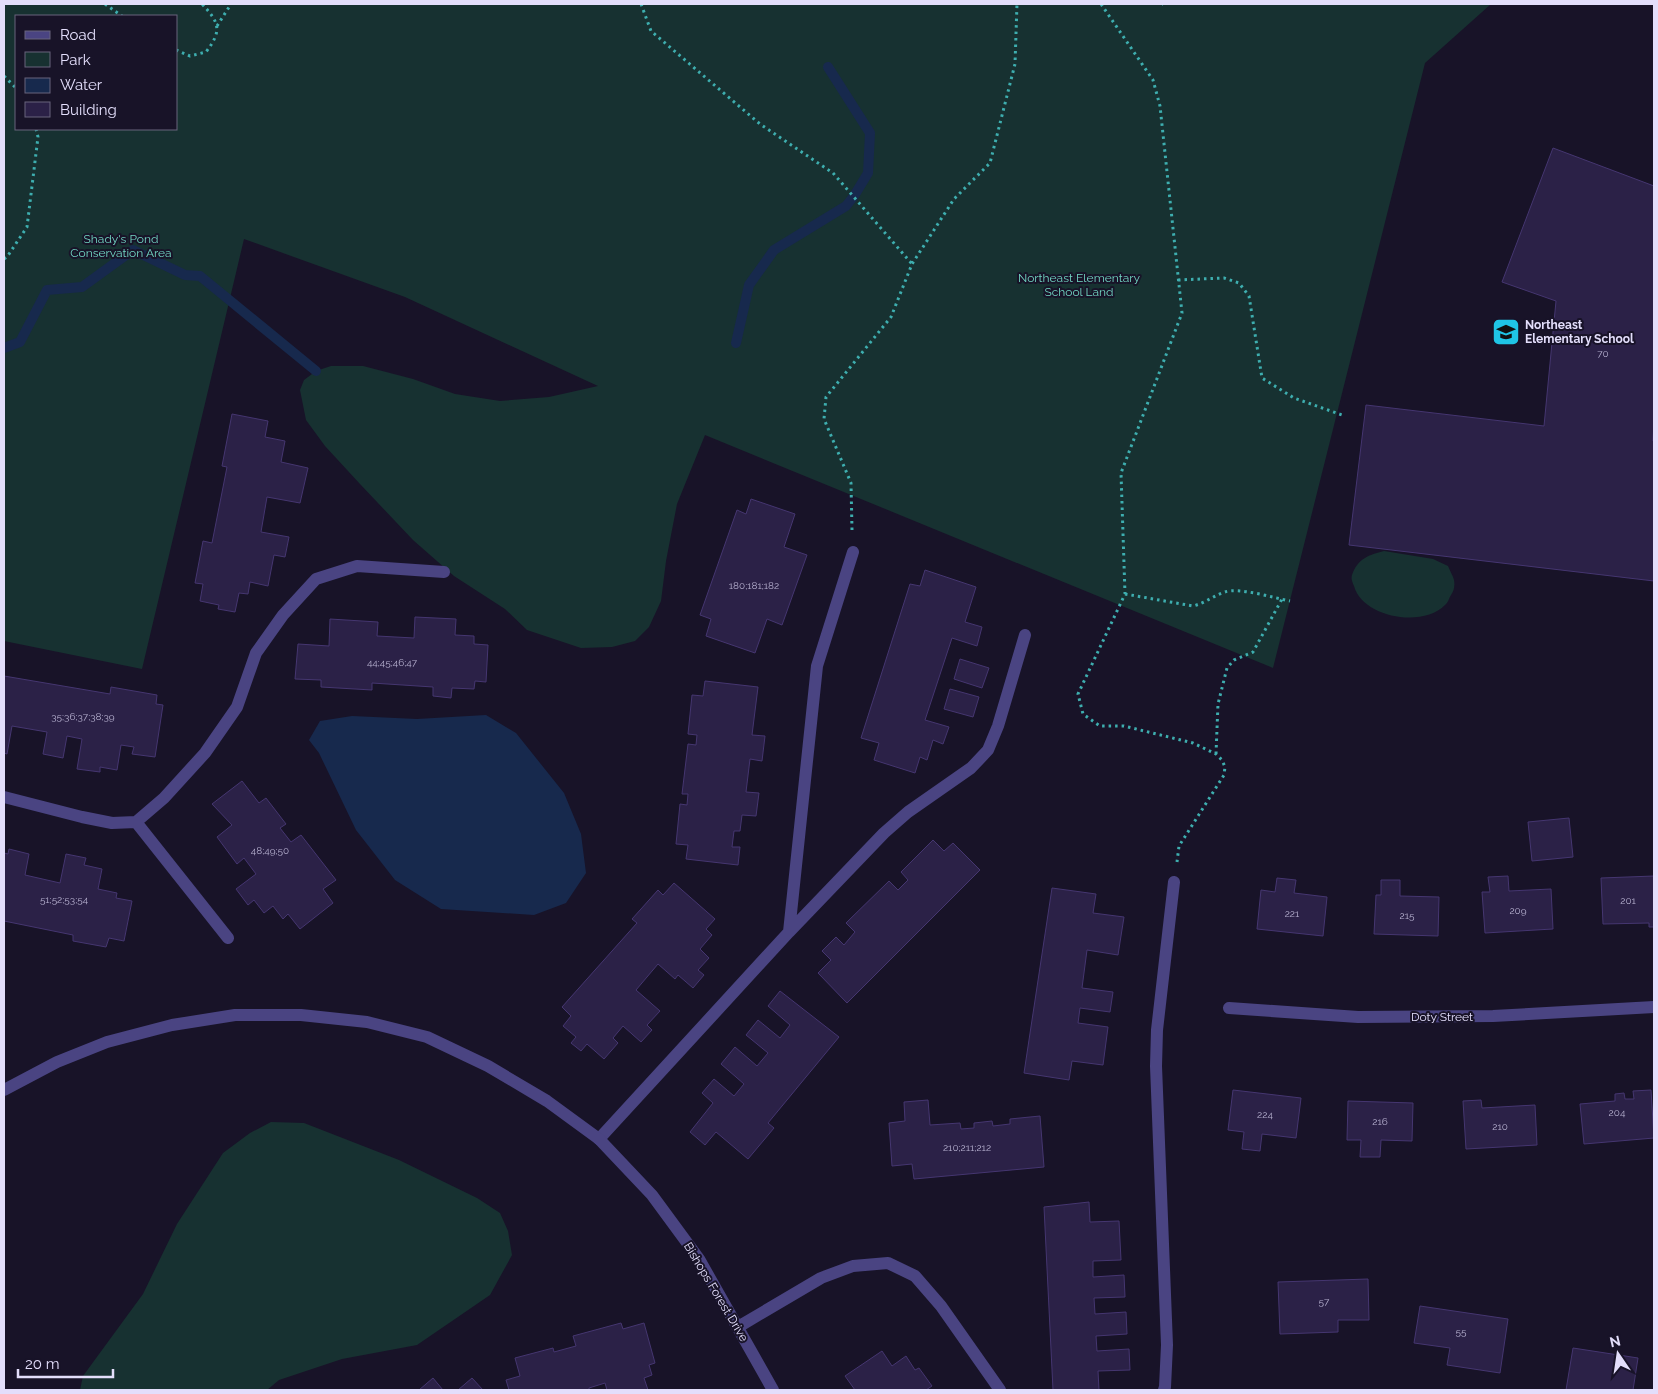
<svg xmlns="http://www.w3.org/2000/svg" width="1658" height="1394" font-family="Raleway,sans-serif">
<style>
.green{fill:#173131;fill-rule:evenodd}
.water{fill:#17294d}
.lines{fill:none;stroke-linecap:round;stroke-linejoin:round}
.stream{stroke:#17294d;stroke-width:10}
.building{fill:#2b2147;stroke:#453670}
.path{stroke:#3eaeaf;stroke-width:3;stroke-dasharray:2.5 4;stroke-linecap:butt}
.lane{stroke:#4a4482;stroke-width:12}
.street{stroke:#4a4482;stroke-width:12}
.labels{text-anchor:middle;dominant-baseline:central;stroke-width:4;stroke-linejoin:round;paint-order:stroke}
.number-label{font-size:10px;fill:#b5afce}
.park-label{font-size:12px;fill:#71d5c2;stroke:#181328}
.poi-label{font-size:12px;font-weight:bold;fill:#e3defb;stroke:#181328;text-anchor:start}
.street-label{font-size:12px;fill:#e3defb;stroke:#181328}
</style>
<rect width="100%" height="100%" fill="#181328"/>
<path class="green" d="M 4,4 L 1491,4 L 1425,63 L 1273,668 L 705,435 L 677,504 L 666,561 L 661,601 L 649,627 L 635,641 L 612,647 L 581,648 L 527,630 L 505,609 L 454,576 L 413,540 L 360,484 L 325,446 L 306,420 L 300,390 L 304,380 L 316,371 L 331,366 L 363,366 L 413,379 L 455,394 L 500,401 L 549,397 L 598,386 L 405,297 L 244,239 L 142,669 L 4,641 ZM 16,16 L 176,16 L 176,129 L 16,129 Z
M 1384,551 L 1433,559 L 1448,566 C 1450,571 1453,576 1454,580 C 1455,586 1454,591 1451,595 C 1449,598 1448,603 1445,605 C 1423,628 1363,618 1354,586 C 1352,581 1351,579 1352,575 C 1358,558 1369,555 1384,551 Z
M 271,1122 L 304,1123 L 399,1160 L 477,1198 L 500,1213 L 508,1231 L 512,1255 L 490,1295 L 417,1345 L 342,1359 L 279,1380 L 267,1390 L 80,1390 L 83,1376 L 143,1294 L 177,1224 L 223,1153 L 250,1133 Z"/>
<path class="water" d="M 486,715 L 516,733 L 564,793 L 581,834 L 586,873 L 566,903 L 534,915 L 441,909 L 395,880 L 356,830 L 319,753 L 309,740 L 320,721 L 352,716 L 417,719 Z"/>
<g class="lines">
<path class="stream" d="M 736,343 L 749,285 L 774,250 L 846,206 L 854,196 L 868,173 L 870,133 L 828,67
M 4,348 L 20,342 L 47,290 L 82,287 L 133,250 L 185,275 L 200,276 L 316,371"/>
</g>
<path class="building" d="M 1553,148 L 1654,186 L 1654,422 L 1653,441 L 1654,441 L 1654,581 L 1349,545 L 1366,405 L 1544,426 L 1556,301 L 1502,282 Z
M 232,414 L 268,421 L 265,437 L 285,441 L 281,462 L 308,468 L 300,503 L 267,497 L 261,532 L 289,537 L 285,557 L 274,555 L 268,586 L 250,582 L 248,594 L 239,593 L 235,612 L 218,609 L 219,605 L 200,601 L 203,584 L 195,583 L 203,541 L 212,543 L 227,467 L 222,466 Z
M 751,499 L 795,514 L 784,547 L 807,555 L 782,625 L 767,619 L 755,653 L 706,636 L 711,619 L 700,615 L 737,510 L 746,514 Z
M 925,570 L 976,587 L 965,622 L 982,627 L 977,646 L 952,638 L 925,720 L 949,727 L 943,744 L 933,740 L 927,760 L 920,757 L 915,773 L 874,760 L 879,743 L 861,738 L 910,584 L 920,586 Z
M 415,617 L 456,619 L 455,635 L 474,636 L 474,644 L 488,645 L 486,682 L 475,681 L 474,689 L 452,688 L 451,698 L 433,696 L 433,687 L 372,683 L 372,690 L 321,687 L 321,680 L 295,679 L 298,644 L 329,646 L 330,619 L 378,622 L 377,636 L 414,638 Z
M 960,659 L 989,668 L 982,688 L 954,679 Z
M 4,676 L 110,694 L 111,687 L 157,695 L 156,704 L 163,705 L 155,757 L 132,754 L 134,747 L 121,745 L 117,770 L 100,767 L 100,772 L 77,769 L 82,739 L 67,736 L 63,758 L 43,754 L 47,732 L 12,726 L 7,754 L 4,753 Z
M 705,681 L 758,687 L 752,735 L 765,736 L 762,761 L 750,759 L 746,792 L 759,793 L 756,816 L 742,815 L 740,831 L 734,831 L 732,847 L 740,847 L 738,865 L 686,859 L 688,845 L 676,844 L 680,804 L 687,805 L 688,794 L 682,794 L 688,744 L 696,745 L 697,735 L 688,734 L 692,695 L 703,696 Z
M 950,689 L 979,697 L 973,717 L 944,709 Z
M 242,781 L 259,803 L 266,798 L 286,824 L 280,828 L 291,842 L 301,835 L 336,880 L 323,889 L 333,903 L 300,929 L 288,914 L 283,919 L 273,906 L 264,913 L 254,900 L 248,905 L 236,889 L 256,874 L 244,858 L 237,864 L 217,837 L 232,825 L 212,804 Z
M 1569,818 L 1573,857 L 1532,861 L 1528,822 Z
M 933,840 L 944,851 L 953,843 L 980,870 L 847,1003 L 818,973 L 831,960 L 822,951 L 836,937 L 844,945 L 855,932 L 846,923 L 889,881 L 898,890 L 908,880 L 901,872 Z
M 9,849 L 29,854 L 25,875 L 60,883 L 66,854 L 86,858 L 84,865 L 102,869 L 98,889 L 117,893 L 116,898 L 132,901 L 124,941 L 109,938 L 106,947 L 73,941 L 73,935 L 4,921 L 4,853 L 8,854 Z
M 1508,876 L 1509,891 L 1551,889 L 1553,929 L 1485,933 L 1482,892 L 1490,892 L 1488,877 Z
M 1654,876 L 1654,927 L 1649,927 L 1649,923 L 1603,924 L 1601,878 Z
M 1277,878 L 1296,880 L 1294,893 L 1327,897 L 1323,936 L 1257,929 L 1261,890 L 1275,892 Z
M 1381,880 L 1400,880 L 1400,896 L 1439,897 L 1438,936 L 1374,934 L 1376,895 L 1381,895 Z
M 674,883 L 715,919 L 706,929 L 712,935 L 700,949 L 709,958 L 698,970 L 704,975 L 693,988 L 678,975 L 675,979 L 658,964 L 636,990 L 660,1011 L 647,1025 L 652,1030 L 641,1042 L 623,1026 L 613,1038 L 618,1043 L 604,1059 L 587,1044 L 581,1051 L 571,1043 L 576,1037 L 563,1026 L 571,1016 L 562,1007 L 637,923 L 632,919 L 658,890 L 663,895 Z
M 1052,888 L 1096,894 L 1093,913 L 1124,917 L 1118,955 L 1087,950 L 1082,988 L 1113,992 L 1110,1012 L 1080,1008 L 1078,1023 L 1108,1027 L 1103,1065 L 1072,1061 L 1069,1080 L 1024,1073 Z
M 780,991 L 839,1037 L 768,1123 L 774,1128 L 748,1159 L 716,1132 L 705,1145 L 690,1132 L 713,1103 L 702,1093 L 714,1079 L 734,1096 L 744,1084 L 721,1064 L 735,1047 L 757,1066 L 768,1053 L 746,1035 L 758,1020 L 780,1038 L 790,1025 L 768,1006 Z
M 1233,1090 L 1301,1098 L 1296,1138 L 1262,1134 L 1260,1151 L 1242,1149 L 1244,1132 L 1228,1130 Z
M 1651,1090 L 1654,1138 L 1584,1144 L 1580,1104 L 1615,1101 L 1615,1094 L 1624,1093 L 1625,1099 L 1634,1099 L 1633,1091 Z
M 928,1100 L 930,1125 L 960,1123 L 961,1129 L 974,1128 L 974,1123 L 992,1121 L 993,1126 L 1010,1124 L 1010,1119 L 1040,1116 L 1044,1167 L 914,1179 L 912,1164 L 892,1166 L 889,1123 L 905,1121 L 904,1102 Z
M 1481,1100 L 1482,1108 L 1535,1105 L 1537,1145 L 1466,1149 L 1463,1101 Z
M 1348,1101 L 1413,1103 L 1412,1141 L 1381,1140 L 1380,1157 L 1360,1157 L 1361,1140 L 1347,1140 Z
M 1089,1202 L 1090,1222 L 1119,1221 L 1121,1260 L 1093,1261 L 1093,1277 L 1124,1275 L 1125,1297 L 1094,1298 L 1095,1314 L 1126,1312 L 1127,1334 L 1096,1336 L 1097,1351 L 1129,1349 L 1130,1370 L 1098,1371 L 1099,1390 L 1053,1390 L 1044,1207 Z
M 1368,1279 L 1369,1320 L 1338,1320 L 1338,1332 L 1280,1334 L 1278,1282 Z
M 1420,1306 L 1508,1319 L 1500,1373 L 1447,1365 L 1450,1348 L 1414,1343 Z
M 621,1323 L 623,1329 L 644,1323 L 655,1363 L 649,1365 L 652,1375 L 644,1378 L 648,1390 L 607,1390 L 605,1383 L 589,1388 L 589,1390 L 509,1390 L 506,1380 L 520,1376 L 515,1358 L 553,1348 L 554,1352 L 576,1346 L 573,1336 Z
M 1573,1348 L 1638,1358 L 1633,1390 L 1566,1390 Z
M 882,1351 L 892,1366 L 906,1356 L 915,1370 L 919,1368 L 932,1386 L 926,1390 L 855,1390 L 845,1376 Z
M 433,1378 L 443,1390 L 419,1390 Z
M 472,1378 L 483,1390 L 458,1390 Z"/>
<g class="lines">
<path class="path" d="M 105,4 L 122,16
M 641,4 L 651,31 L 760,124 L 833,173 L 912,264
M 1101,4 L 1153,80 L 1160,106 L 1182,313 L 1121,473 L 1125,594 L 1078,694 L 1083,714 L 1100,726 L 1124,726 L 1193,743 L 1216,754 L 1222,760 L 1225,767 L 1224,775 L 1179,846 L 1177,862
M 1162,4 L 1163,4
M 217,26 L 231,4
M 176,50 L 190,56 L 206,52 C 222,31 220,23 202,4
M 4,76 L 16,88
M 4,259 L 7,257 L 27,227 L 38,137 L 36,129
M 1178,280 L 1224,278 L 1239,283 L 1249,296 L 1262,378 L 1294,398 L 1345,416
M 852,530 L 851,483 L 824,419 L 826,397 L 891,317 L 912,264 L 954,199 L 990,163 L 1015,64 L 1017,4
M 1125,594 L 1193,606 C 1205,603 1213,596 1225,592 C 1238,587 1275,598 1290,601
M 1216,754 L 1218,704 L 1227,668 L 1234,660 L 1253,652 L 1282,599"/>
<path class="lane" d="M 4,797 L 82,817 L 112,823 L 136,822 L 164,798 L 205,753 L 237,707 L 256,653 L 283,615 L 316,579 L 357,566 L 444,572
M 136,822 L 228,938
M 789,932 L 817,666 L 853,552
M 599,1139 L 789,932 L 884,833 L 908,812 L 971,768 L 988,750 L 998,726 L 1025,635
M 738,1327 L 821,1278 L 853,1266 L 888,1263 L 915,1276 L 941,1306 L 1000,1390
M 1164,1390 L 1165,1387 L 1167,1345 L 1156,1066 L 1157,1030 L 1174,882"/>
<path class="street" d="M 1229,1008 L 1358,1017 L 1493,1016 L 1654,1007
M 4,1090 L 57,1062 L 107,1042 L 172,1025 L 235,1015 L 301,1015 L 367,1022 L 427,1037 L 488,1066 L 547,1101 L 599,1139 L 652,1195 L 699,1259 L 773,1390"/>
</g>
<defs>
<g id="school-square" transform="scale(1.4375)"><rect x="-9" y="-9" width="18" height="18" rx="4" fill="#1fc5e6" stroke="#181328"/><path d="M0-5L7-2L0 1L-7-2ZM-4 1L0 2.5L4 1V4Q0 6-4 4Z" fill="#111"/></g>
</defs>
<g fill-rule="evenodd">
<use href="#school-square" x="1506" y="332"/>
</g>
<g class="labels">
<g class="number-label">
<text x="1603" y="353">70</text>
<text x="754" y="585">180;181;182</text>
<text x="392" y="662">44;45;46;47</text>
<text x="83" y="716">35;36;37;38;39</text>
<text x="270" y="850">48;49;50</text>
<text x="64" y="899">51;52;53;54</text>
<text x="1628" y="900">201</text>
<text x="1518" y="910">209</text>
<text x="1292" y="913">221</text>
<text x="1407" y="915">215</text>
<text x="1617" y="1112">204</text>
<text x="1265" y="1114">224</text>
<text x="1380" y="1121">216</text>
<text x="1500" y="1126">210</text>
<text x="967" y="1147">210;211;212</text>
<text x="1324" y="1301">57</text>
<text x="1461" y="1331">55</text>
</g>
<g class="park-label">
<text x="121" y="239">Shady's Pond<tspan x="121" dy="14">Conservation Area</tspan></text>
<text x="1079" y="278">Northeast Elementary<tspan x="1079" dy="14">School Land</tspan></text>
</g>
<g class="poi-label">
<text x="1525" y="325">Northeast<tspan x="1525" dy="14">Elementary School</tspan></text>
</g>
<g class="street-label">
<text x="1442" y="1017">Doty Street</text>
<text transform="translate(716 1292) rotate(59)">Bishops Forest Drive</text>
</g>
</g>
<rect width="1658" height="1394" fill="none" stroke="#e3defb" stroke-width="10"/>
<rect x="15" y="15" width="162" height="115" fill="#181328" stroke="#69647c"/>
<rect x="25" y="31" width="25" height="8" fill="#4a4482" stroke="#69647c"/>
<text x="60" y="40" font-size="15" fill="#e3defb">Road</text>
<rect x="25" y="52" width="25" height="15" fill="#173131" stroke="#69647c"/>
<text x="60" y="65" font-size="15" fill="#e3defb">Park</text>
<rect x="25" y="78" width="25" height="15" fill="#17294d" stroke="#69647c"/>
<text x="60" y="90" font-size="15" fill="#e3defb">Water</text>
<rect x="25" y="102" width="25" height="15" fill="#2b2147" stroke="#69647c"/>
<text x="60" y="115" font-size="15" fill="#e3defb">Building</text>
<g transform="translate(1618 1354) rotate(347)" stroke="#181328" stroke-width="4" paint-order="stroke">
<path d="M0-4L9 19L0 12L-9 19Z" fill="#e3defb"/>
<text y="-8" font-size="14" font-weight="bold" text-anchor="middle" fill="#e3defb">N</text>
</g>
<path d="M18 1369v8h95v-8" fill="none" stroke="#e3defb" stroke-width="2.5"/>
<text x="25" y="1369" font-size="15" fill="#e3defb" stroke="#181328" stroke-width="4" paint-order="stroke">20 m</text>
</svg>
